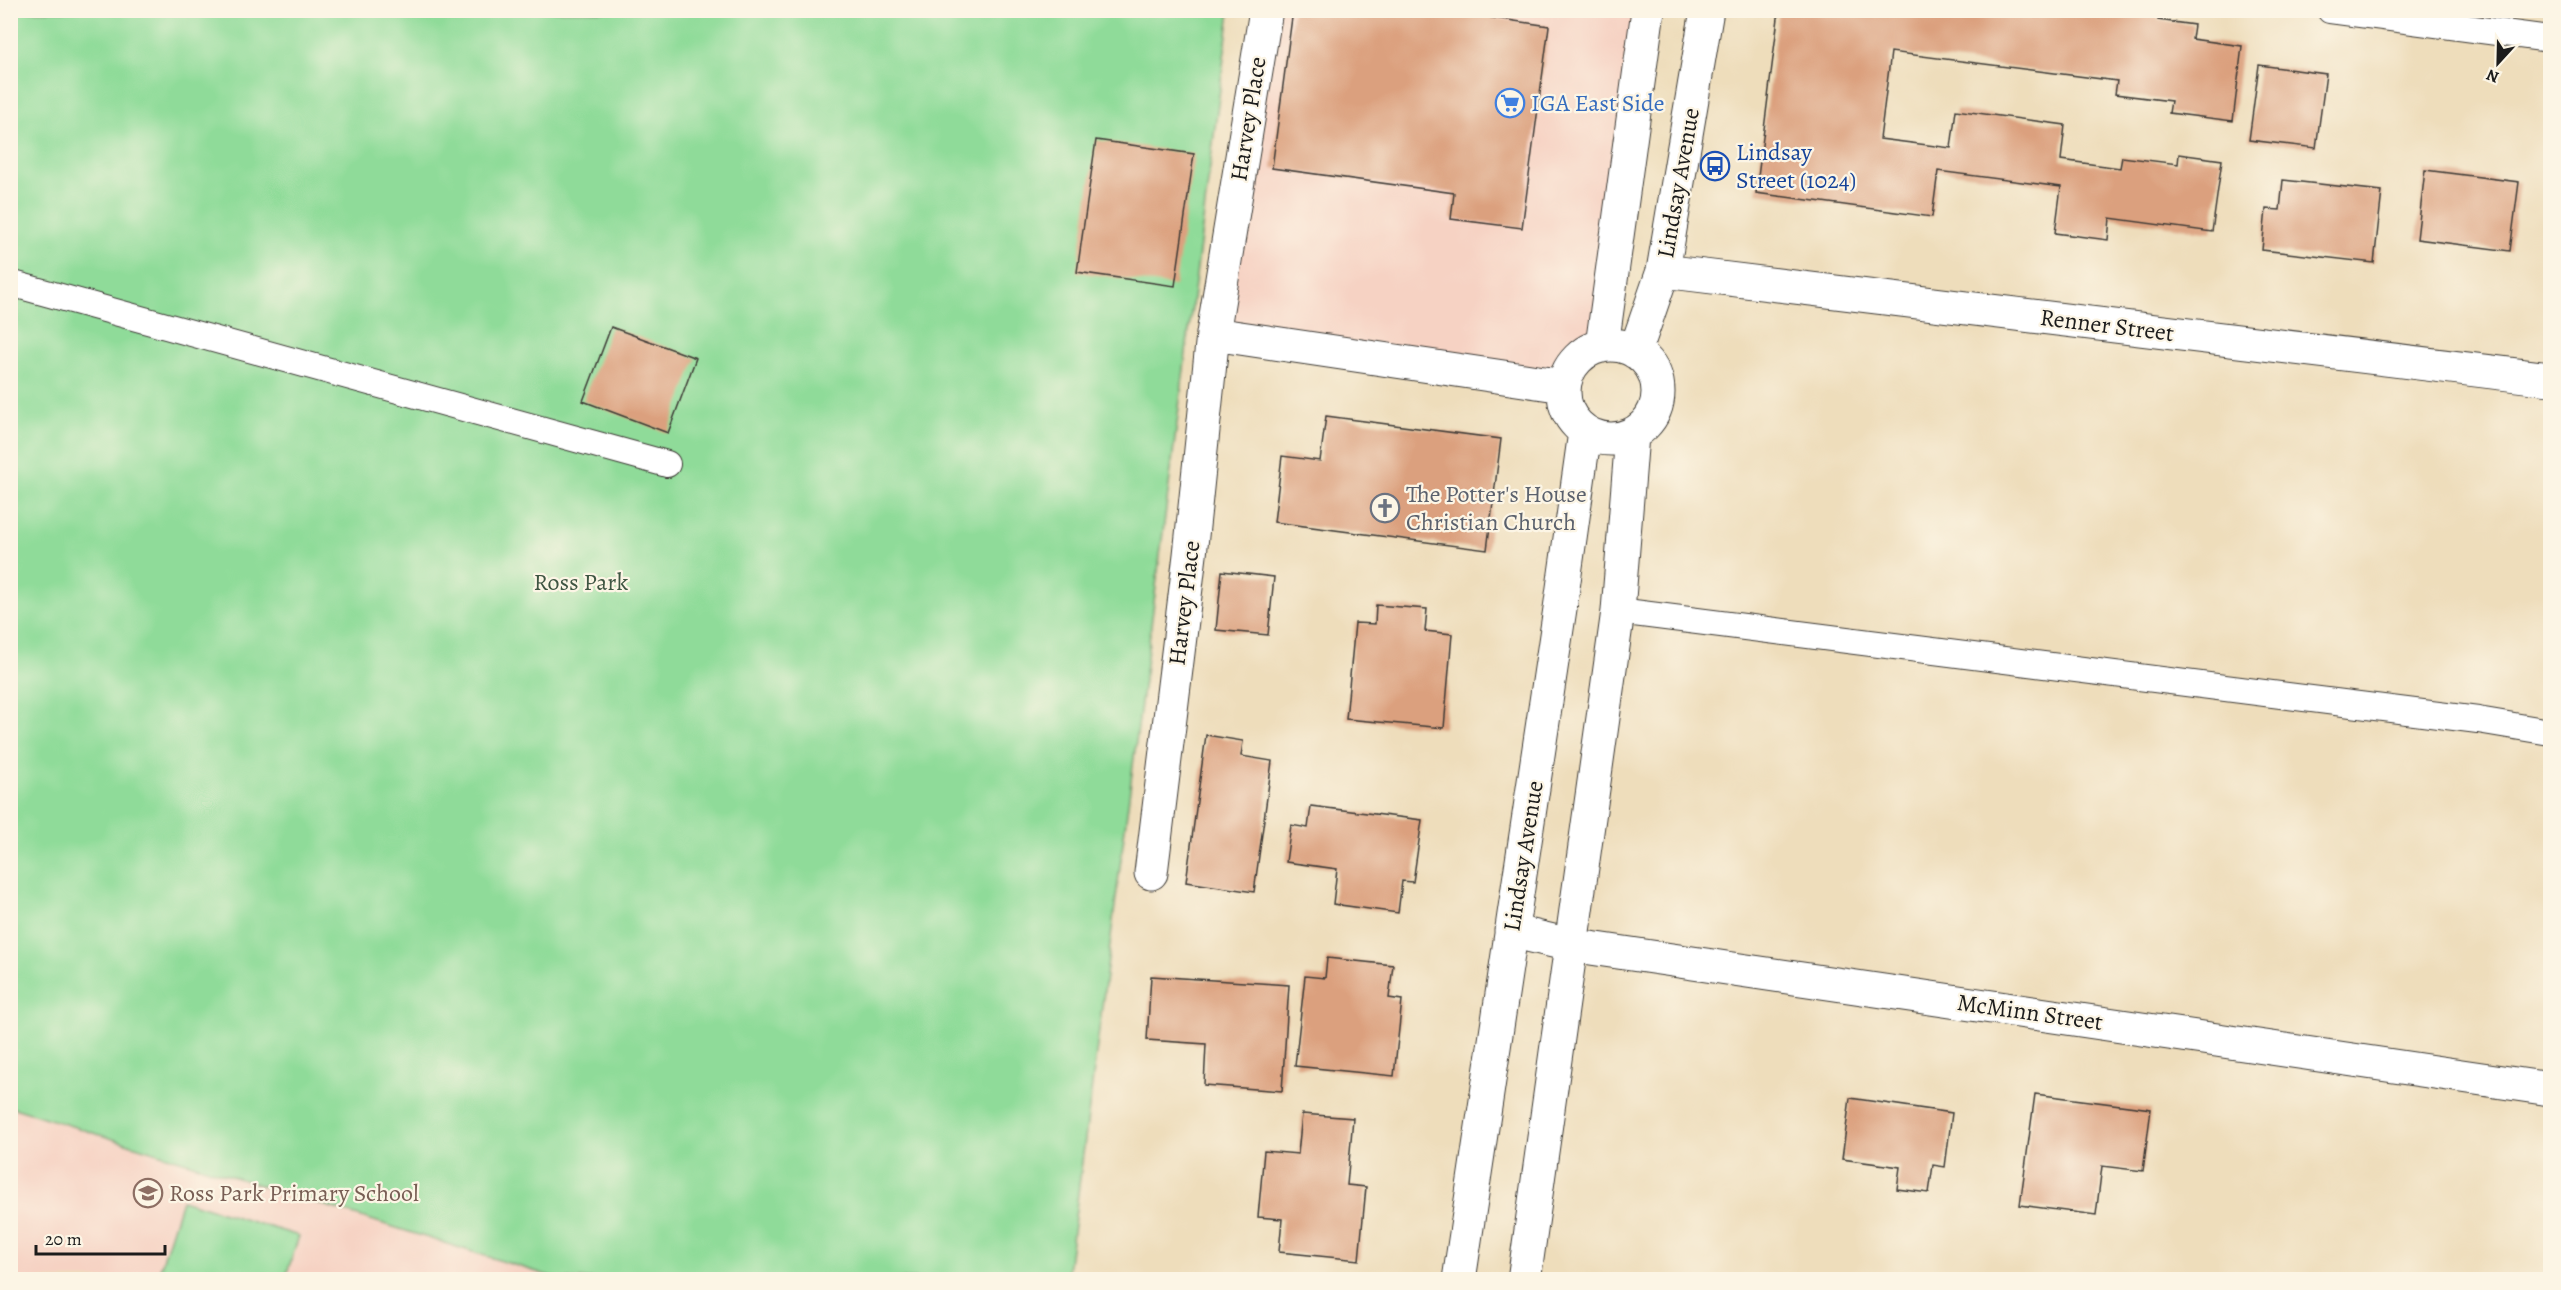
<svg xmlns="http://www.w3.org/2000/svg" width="2561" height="1290" font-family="Alegreya,serif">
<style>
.built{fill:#f6d2c3}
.green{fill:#8fdb99;stroke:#567c5a;stroke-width:1.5}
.building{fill:#dba07e}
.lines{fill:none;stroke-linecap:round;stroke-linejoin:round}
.lane-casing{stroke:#3c3934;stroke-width:28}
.street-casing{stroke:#3c3934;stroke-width:35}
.lane{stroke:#fff;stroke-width:26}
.street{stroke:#fff;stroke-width:33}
.labels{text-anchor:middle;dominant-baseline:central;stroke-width:4.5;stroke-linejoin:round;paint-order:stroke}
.shop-label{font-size:24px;fill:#366cbe;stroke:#fcf5e5;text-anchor:start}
.street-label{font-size:24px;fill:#1c1c1c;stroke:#fcf5e5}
.transit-label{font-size:24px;fill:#164399;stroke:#fcf5e5;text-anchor:start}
.worship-label{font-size:24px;fill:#5b616d;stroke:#fcf5e5;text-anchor:start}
.park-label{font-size:24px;fill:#3e5542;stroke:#fcf5e5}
.education-label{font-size:24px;fill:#785e54;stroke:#fcf5e5;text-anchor:start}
</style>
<rect width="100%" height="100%" fill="#fcf5e5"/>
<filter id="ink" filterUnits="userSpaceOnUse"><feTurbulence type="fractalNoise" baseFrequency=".0167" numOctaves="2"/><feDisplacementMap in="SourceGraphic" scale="12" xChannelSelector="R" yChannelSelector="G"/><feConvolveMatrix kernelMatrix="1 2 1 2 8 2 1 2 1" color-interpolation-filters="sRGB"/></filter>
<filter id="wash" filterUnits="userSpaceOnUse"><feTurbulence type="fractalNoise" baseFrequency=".008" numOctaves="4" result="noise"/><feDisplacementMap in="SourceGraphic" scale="24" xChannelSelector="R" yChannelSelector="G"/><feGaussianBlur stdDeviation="1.35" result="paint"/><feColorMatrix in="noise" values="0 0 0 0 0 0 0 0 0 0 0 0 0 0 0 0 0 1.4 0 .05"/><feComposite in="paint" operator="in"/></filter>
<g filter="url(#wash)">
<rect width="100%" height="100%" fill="#edb"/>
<path class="built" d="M 1266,11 L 1645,11 L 1589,350 L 1579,357 L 1571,366 L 1564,407 L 1213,334 Z
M 11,1107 L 559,1279 L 11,1279 Z"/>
<path class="green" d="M 11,11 L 1230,11 L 1067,1279 L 559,1279 L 11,1107 Z
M 182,1200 L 299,1236 L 285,1279 L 157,1279 Z"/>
<g id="blocks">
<path class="building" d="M 1293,10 L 1440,10 L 1549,26 L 1522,228 L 1451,219 L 1454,193 L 1272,168 Z
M 1779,10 L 2159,10 L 2158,20 L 2194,25 L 2192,39 L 2242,46 L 2233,121 L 2169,113 L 2171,101 L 2115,94 L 2117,81 L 1891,52 L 1880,139 L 1951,148 L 1956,110 L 2065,125 L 2061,160 L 2120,168 L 2122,157 L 2178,164 L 2179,154 L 2222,160 L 2212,232 L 2110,218 L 2108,240 L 2055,233 L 2061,187 L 1938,171 L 1932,217 L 1756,193 Z
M 2259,65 L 2326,74 L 2316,148 L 2249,140 Z
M 1096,140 L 1194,154 L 1175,286 L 1077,272 Z
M 2425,170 L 2519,182 L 2510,251 L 2417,239 Z
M 2283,180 L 2382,191 L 2374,263 L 2262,250 L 2266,209 L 2280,210 Z
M 611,327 L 696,358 L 668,433 L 583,401 Z
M 1326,416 L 1501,439 L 1487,550 L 1274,522 L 1282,456 L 1320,461 Z
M 1222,571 L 1274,577 L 1268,635 L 1216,630 Z
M 1376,605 L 1427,609 L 1425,631 L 1452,634 L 1444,728 L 1346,719 L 1355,623 L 1375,624 Z
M 1206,735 L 1243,741 L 1241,756 L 1272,761 L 1254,892 L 1186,882 Z
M 1311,806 L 1422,820 L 1413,882 L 1402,881 L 1398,913 L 1333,904 L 1337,869 L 1286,862 L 1291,825 L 1308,828 Z
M 1327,958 L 1393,965 L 1389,998 L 1402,1000 L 1394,1076 L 1295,1066 L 1305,976 L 1325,978 Z
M 1151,976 L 1289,985 L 1282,1091 L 1204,1085 L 1206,1044 L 1147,1040 Z
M 2035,1094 L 2151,1109 L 2143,1171 L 2102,1166 L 2096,1215 L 2020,1205 Z
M 1850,1098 L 1952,1113 L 1945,1167 L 1933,1165 L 1929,1193 L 1897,1189 L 1900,1167 L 1842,1159 Z
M 1302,1114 L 1353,1118 L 1347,1185 L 1366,1187 L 1359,1260 L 1279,1252 L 1282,1219 L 1258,1217 L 1264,1151 L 1298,1154 Z"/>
</g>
</g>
<g filter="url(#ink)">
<use href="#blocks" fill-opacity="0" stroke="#3c3934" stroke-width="1.5"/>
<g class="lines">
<g class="lane-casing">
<path id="lane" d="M 2330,10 L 2550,39
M 10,283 L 667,464
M 1618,611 L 2478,720 L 2550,732"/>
</g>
<g class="street-casing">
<path id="street" d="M 1663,271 L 2550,379
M 1213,334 L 1564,386
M1564 392a47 47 0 1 1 94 0a47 47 0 1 1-94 0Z
M 1602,346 L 1648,10
M 1635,352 L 1663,271 L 1707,10
M 1151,873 L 1190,555 L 1213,334 L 1266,10
M 1511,931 L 1570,945 L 2550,1089
M 1459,1280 L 1561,602 L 1585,432
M 1524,1280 L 1618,611 L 1632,435"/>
</g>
<use href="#lane" class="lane"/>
<use href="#street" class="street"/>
</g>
</g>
<defs>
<g id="supermarket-ring" transform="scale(1.5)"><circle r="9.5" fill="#fcf5e5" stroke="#3f7fe0" stroke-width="1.5"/><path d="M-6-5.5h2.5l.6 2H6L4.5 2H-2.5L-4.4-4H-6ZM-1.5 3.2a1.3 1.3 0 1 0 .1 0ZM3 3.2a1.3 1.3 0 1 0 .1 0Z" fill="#3f7fe0"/></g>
<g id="bus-ring" transform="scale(1.5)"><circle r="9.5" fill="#fcf5e5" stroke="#1a4fb4" stroke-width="1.5"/><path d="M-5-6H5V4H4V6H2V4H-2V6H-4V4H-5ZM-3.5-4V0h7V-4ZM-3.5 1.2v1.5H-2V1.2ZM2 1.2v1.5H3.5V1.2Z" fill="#1a4fb4"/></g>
<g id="church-ring" transform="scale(1.5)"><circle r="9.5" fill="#fcf5e5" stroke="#6b7280" stroke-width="1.5"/><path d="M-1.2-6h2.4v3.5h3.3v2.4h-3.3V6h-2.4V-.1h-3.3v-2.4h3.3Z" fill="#6b7280"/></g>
<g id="school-ring" transform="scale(1.5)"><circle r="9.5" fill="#fcf5e5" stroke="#8d6e63" stroke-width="1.5"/><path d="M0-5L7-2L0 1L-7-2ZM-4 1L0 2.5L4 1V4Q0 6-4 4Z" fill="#8d6e63"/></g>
</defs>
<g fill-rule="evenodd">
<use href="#supermarket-ring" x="1510" y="103"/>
<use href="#bus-ring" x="1715" y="166"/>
<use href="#church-ring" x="1385" y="508"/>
<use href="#school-ring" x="148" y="1193"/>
</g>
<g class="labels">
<g class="shop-label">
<text x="1531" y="103">IGA East Side</text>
</g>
<g class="street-label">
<text transform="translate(1248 119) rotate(-81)">Harvey Place</text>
<text transform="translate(1678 183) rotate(-80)">Lindsay Avenue</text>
<text transform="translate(2107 325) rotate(7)">Renner Street</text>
<text transform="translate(1184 603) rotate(-83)">Harvey Place</text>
<text transform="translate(1523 856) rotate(-81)">Lindsay Avenue</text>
<text transform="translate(2030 1012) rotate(8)">McMinn Street</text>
</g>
<g class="transit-label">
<text x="1736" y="152">Lindsay<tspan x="1736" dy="28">Street (1024)</tspan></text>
</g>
<g class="worship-label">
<text x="1406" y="494">The Potter's House<tspan x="1406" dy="28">Christian Church</tspan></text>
</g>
<g class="park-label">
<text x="581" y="582">Ross Park</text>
</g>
<g class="education-label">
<text x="169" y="1193">Ross Park Primary School</text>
</g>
</g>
<rect width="2561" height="1290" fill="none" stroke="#fcf5e5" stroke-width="36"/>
<g transform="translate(2498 63) rotate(202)" stroke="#fcf5e5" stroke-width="4.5" paint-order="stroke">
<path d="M0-4.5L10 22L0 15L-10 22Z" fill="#1c1c1c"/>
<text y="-9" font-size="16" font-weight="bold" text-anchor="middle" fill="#1c1c1c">N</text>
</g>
<path d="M36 1245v9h129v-9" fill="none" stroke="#1c1c1c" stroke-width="3"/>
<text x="45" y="1245" font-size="18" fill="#1c1c1c" stroke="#fcf5e5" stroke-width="4.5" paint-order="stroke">20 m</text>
</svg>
